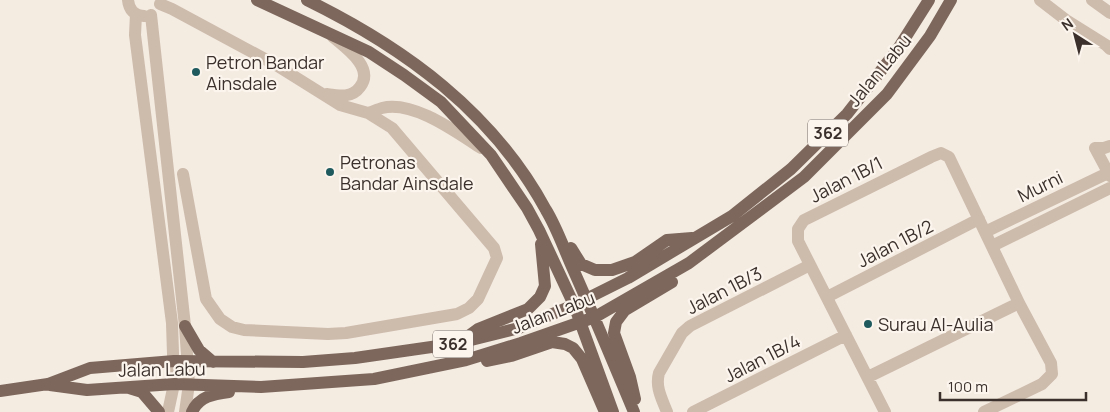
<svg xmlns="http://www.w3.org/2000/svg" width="1110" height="412" font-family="Manrope,sans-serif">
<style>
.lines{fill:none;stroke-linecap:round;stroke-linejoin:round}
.minor{stroke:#cdbbac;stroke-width:12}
.major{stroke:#7d675c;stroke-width:12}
.poi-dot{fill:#1f5a5e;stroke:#fbf5ee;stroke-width:2}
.labels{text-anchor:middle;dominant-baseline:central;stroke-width:4.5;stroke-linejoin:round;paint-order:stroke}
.shield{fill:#fbf5ee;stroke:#756b66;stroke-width:1}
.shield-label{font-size:16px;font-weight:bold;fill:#3b302b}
.poi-label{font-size:18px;fill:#3b302b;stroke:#fbf5ee;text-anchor:start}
.street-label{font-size:18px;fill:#3b302b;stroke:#fbf5ee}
</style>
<rect width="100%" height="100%" fill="#f4ebe1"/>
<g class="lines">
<path class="minor" d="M 128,0 C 129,10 134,15 144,16
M 1040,0 L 1066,20 L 1106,45 L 1110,49
M 1092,0 L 1110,13
M 160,4 L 172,9 L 276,65 L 340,105 L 368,113 L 392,128 L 494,248 L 497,258 L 478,299 L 469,308 L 457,314 L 346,333 L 328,334 L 244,330 L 232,327 L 220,319 L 206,299 L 183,174
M 136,14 L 135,35 L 172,323 L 174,384 L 168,412
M 151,15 L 185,326 L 189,384 L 185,412
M 327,94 C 340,96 352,98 360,87 C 375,68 346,48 333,37
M 368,113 C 373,112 378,109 382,108 C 413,100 456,132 481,148
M 1095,148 L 1110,176
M 1095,148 L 1104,148 L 1110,146
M 985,232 L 1110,172
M 992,246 L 1110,188
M 827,297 L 979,219
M 868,377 L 1019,303
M 667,412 C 662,399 655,387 659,373 L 682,333 L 690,326 L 810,265
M 693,412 L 846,335
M 885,412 L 798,241 L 798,229 L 804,220 L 931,157 L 941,153 L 949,157 L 1019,303 L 1051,363 L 1052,374 L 1042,384 L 984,412"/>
<path class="major" d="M 257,0 L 369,52 L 404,75 L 441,102 L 491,155 L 527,208 L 539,230 L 574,305 L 613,412
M 307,0 C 405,48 493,112 546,210 C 557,228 564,249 573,269 C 594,316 614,364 634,412
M 571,248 L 581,264 L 595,270 L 612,270 L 635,262 L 667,240 L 692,238
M 185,326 L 199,350 L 213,362
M 463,340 L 478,329 L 528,309 L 540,297 L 545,286 L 541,244
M 487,361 L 511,356 L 552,342 L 565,344 L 573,348 L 582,359 L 605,412
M 50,385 L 87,390 L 174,384 L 261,387 L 374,379 L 466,360 L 521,343 L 595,317 L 689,263 L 804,177 L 887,94 L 930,36 L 951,0
M 129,388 L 142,392 L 159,412
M 0,391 L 48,384 L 90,368 L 174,361 L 303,362 L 355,358 L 459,343 L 519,328 L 574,305 L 628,278 L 732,216 L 791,169 L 847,114 L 898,49 L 929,0
M 635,399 L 630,377 L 614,333 L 616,322 L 625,310 L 672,282
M 192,412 C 199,396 214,394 229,392"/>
</g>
<g class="poi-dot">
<circle cx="196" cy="72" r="5"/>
<circle cx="330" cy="172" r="5"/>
<circle cx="868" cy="324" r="5"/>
</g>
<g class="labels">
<g class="shield">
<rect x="808" y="119.5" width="40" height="27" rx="4"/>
<rect x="433" y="330.5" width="40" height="27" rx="4"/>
</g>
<g class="shield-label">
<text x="828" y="133">362</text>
<text x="453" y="344">362</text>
</g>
<g class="poi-label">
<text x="206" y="62">Petron Bandar<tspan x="206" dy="21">Ainsdale</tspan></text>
<text x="340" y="162">Petronas<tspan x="340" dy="21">Bandar Ainsdale</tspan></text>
<text x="878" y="324">Surau Al-Aulia</text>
</g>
<g class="street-label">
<text transform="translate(879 70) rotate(-50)">Jalan Labu</text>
<text transform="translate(846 179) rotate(-27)">Jalan 1B/1</text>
<text transform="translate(1040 186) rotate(-26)">Murni</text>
<text transform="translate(895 243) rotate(-27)">Jalan 1B/2</text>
<text transform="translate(724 290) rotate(-27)">Jalan 1B/3</text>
<text transform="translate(553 312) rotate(-21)">Jalan Labu</text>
<text transform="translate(762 358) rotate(-27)">Jalan 1B/4</text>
<text transform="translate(162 369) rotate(-1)">Jalan Labu</text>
</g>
</g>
<g transform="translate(1075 35) rotate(324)" stroke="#fbf5ee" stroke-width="4" paint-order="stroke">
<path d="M0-4L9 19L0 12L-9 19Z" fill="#3b302b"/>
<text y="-8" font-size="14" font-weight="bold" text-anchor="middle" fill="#3b302b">N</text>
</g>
<path d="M940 392v8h146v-8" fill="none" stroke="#3b302b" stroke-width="2.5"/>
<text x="948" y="392" font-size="15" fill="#3b302b" stroke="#fbf5ee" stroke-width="4" paint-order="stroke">100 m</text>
</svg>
